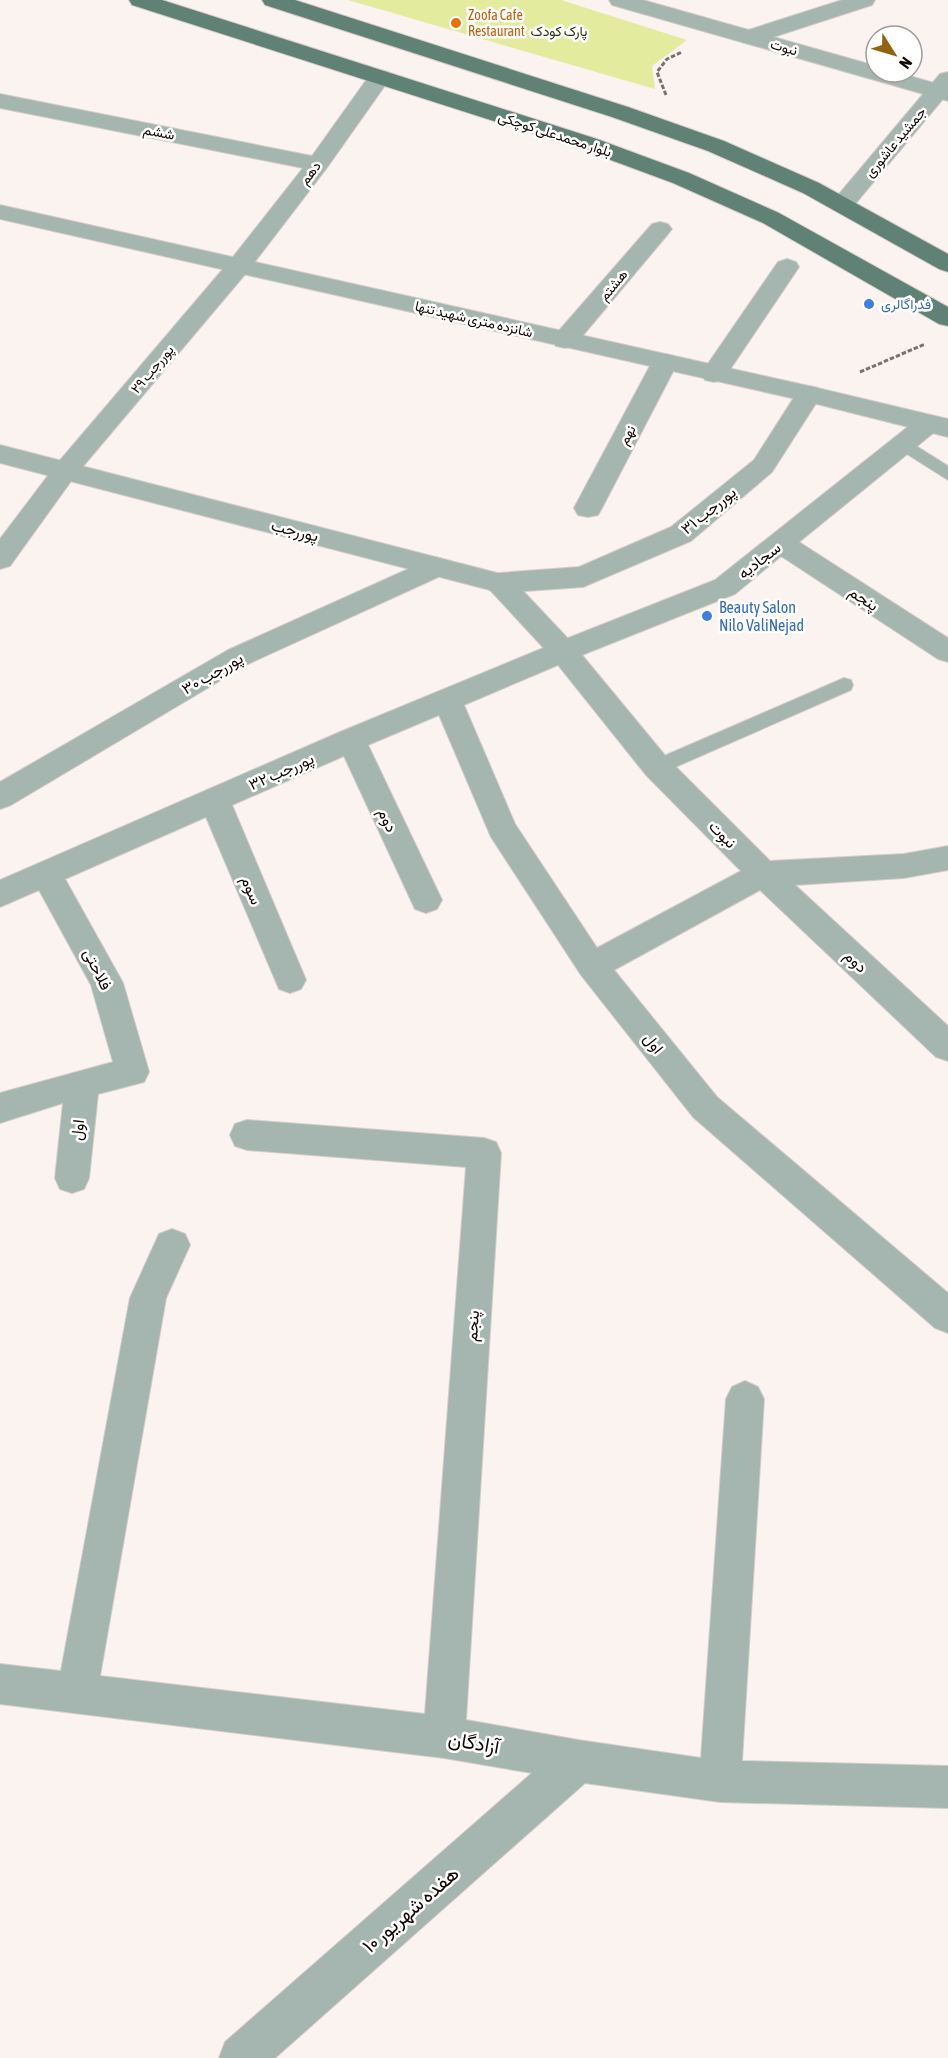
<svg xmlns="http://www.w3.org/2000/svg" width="948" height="2058" font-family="'Asap Condensed',Vazirmatn,sans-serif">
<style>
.green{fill:#e3eb9e}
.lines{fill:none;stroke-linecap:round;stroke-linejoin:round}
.service-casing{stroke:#d5cdc9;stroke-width:2}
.minor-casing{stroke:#d5cdc9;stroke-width:2}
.tertiary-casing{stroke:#d5cdc9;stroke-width:2}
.primary-casing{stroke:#d5cdc9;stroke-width:2}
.path{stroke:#7b726d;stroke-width:3;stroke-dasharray:4.5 2;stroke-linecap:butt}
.service{fill:#a4b6af;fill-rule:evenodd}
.minor{fill:#a4b6af;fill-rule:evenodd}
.tertiary{fill:#a4b6af;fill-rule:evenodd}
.primary{fill:#608175;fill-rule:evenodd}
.food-dot{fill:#e8710a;stroke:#fff;stroke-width:2}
.shop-dot{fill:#3f7fe0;stroke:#fff;stroke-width:2}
.labels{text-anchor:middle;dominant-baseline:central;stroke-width:5;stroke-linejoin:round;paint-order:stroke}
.far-food-label{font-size:14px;fill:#c56008;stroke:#fff;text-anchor:start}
.far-park-label{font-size:14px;fill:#2e310e;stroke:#fff}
.far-street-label{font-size:14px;fill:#130803;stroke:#fff}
.far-shop-label{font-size:14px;fill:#366cbe;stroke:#fff;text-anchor:start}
.street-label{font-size:16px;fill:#130803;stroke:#fff}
.shop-label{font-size:16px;fill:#366cbe;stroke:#fff;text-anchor:start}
.near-street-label{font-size:20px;fill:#130803;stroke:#fff}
</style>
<rect width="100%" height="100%" fill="#faf3ef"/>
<path class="green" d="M 348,0 L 561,0 L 687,40 L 652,66 L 655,89 Z"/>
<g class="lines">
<g class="service-casing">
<path id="service" d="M 905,439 L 948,466 L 948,480 L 899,449 L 897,445 L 899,441 Z
M 844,678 L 851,680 L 853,685 L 851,690 L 664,772 L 657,774 L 650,772 L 647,767 L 650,762 Z"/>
</g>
<g class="minor-casing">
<path id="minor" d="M 842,0 L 875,0 L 872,5 L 758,42 L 750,44 L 742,42 L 739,37 L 742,32 Z
M 380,70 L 388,72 L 391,77 L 326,169 L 247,272 L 74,477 L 10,566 L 0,569 L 0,539 L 56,465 L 229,262 L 303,168 L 0,108 L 0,94 L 312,156 L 372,72 Z
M 948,72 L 948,93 L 850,210 L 842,212 L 834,210 L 830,205 L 834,200 L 940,74 Z
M 660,222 L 668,224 L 672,229 L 668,234 L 574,346 L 565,348 L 556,346 L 552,340 L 556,334 L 652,224 Z
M 787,259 L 796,262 L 799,267 L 723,380 L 714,382 L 705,380 L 701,374 L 705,368 L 778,262 Z
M 665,354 L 674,356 L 678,362 L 602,508 L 598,515 L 588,517 L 578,515 L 574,508 L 652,362 L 656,356 Z
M 809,386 L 818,388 L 822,394 L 772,472 L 691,541 L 583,587 L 499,593 L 489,590 L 485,583 L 489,576 L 499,573 L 579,567 L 671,527 L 754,460 L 800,388 Z
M 928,415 L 937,418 L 941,424 L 937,430 L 799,542 L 948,638 L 948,662 L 938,659 L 781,556 L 735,594 L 582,655 L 668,759 L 770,861 L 904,854 L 948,846 L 948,870 L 904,878 L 795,885 L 948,1026 L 948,1061 L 936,1057 L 760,890 L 614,970 L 717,1097 L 948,1293 L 948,1333 L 935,1328 L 693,1117 L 581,975 L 491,837 L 439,715 L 368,745 L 442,900 L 437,909 L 426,913 L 415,909 L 344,756 L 232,805 L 306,980 L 301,989 L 290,993 L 279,989 L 206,817 L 65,879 L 123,983 L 149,1072 L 144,1082 L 98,1094 L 89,1178 L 84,1189 L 72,1193 L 60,1189 L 55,1178 L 63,1103 L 0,1123 L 0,1093 L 113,1062 L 91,985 L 39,890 L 0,907 L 0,880 L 340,732 L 553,644 L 715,580 L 919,418 ZM 558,665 L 646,775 L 741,871 L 597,948 L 515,824 L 464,705 Z
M 435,557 L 445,560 L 449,567 L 445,574 L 248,664 L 11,805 L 0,809 L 0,782 L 228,650 Z
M 247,1120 L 484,1138 L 496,1142 L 501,1153 L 466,1720 L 578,1740 L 701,1758 L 726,1399 L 732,1387 L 745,1381 L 758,1387 L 764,1399 L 742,1761 L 948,1766 L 948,1808 L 720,1802 L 585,1783 L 275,2058 L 219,2058 L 225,2042 L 532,1773 L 444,1758 L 0,1704 L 0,1664 L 61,1671 L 130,1298 L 159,1234 L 172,1229 L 185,1234 L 190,1245 L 166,1298 L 100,1676 L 425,1714 L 466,1167 L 247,1150 L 235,1146 L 230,1135 L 235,1124 Z"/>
</g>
<g class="tertiary-casing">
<path id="tertiary" d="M 609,0 L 643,0 L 876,66 L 876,72 L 896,72 L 948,87 L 948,101 L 612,5 Z
M 0,205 L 809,386 L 948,419 L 948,437 L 809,402 L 0,219 Z
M 0,445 L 509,576 L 573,644 L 577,651 L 573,658 L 563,661 L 553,658 L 490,590 L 0,463 Z"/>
</g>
<g class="primary-casing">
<path id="primary" d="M 129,0 L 162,0 L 597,139 L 689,173 L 779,213 L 948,307 L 948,326 L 939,324 L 763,223 L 673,183 L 581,149 L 132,5 Z
M 262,0 L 295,0 L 628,107 L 724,141 L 819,183 L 948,254 L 948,272 L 939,269 L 803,193 L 708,151 L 612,117 L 265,5 Z"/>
</g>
<path class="path" d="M 666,95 L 657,72 L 667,59 L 682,52
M 860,372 L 925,344"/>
<use href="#service" class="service"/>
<use href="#minor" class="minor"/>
<use href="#tertiary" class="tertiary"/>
<use href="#primary" class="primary"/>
</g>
<circle class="food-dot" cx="456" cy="23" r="6"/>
<g class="shop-dot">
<circle cx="869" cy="304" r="6"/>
<circle cx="707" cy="616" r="6"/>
</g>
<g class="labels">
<g class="far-food-label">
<text x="468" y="15">Zoofa Cafe<tspan x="468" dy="16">Restaurant</tspan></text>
</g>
<g class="far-park-label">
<text x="559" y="31">پارک کودک</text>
</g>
<g class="far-street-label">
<text transform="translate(784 47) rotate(16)">نبوت</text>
<text transform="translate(159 132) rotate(11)">ششم</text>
<text transform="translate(555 134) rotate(18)">بلوار محمدعلی کوچکی</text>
<text transform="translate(895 142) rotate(-50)">جمشید عاشوری</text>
<text transform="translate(310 173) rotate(-53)">دهم</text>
<text transform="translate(613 285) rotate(-50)">هشتم</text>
<text transform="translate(474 319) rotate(13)">شانزده متری شهید تنها</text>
<text transform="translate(152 369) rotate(-50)">پوررجب ۲۹</text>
<text transform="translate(627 435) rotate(-62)">نهم</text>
</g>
<g class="far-shop-label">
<text x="881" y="304">فدراگالری</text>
</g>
<g class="street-label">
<text transform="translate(708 510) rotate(-39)">پوررجب ۳۱</text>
<text transform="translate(295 530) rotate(14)">پوررجب</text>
<text transform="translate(759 560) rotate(-38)">سجادیه</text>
<text transform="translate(864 598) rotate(33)">پنجم</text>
<text transform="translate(212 673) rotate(-30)">پوررجب ۳۰</text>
<text transform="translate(281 771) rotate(-24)">پوررجب ۳۲</text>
<text transform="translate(388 820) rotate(65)">دوم</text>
<text transform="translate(723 834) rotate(45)">نبوت</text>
<text transform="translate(252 890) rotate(67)">سوم</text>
<text transform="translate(856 961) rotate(43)">دوم</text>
<text transform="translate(98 969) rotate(64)">فلاحتی</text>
<text transform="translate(654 1043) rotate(51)">اول</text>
<text transform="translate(77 1130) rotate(-84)">اول</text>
<text transform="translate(472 1326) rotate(-86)">پنجم</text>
</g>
<g class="shop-label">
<text x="719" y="607">Beauty Salon<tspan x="719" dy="18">Nilo ValiNejad</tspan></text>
</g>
<g class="near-street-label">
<text transform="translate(474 1742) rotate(10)">آزادگان</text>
<text transform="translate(410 1909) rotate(-41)">هفده شهریور ۱۰</text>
</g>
</g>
<g transform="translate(894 54) rotate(127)"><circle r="28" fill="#ffffff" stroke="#a19c9a" stroke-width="1.5"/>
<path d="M0-4.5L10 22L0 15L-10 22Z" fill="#936211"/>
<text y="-9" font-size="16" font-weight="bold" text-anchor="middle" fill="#130803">N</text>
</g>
</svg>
